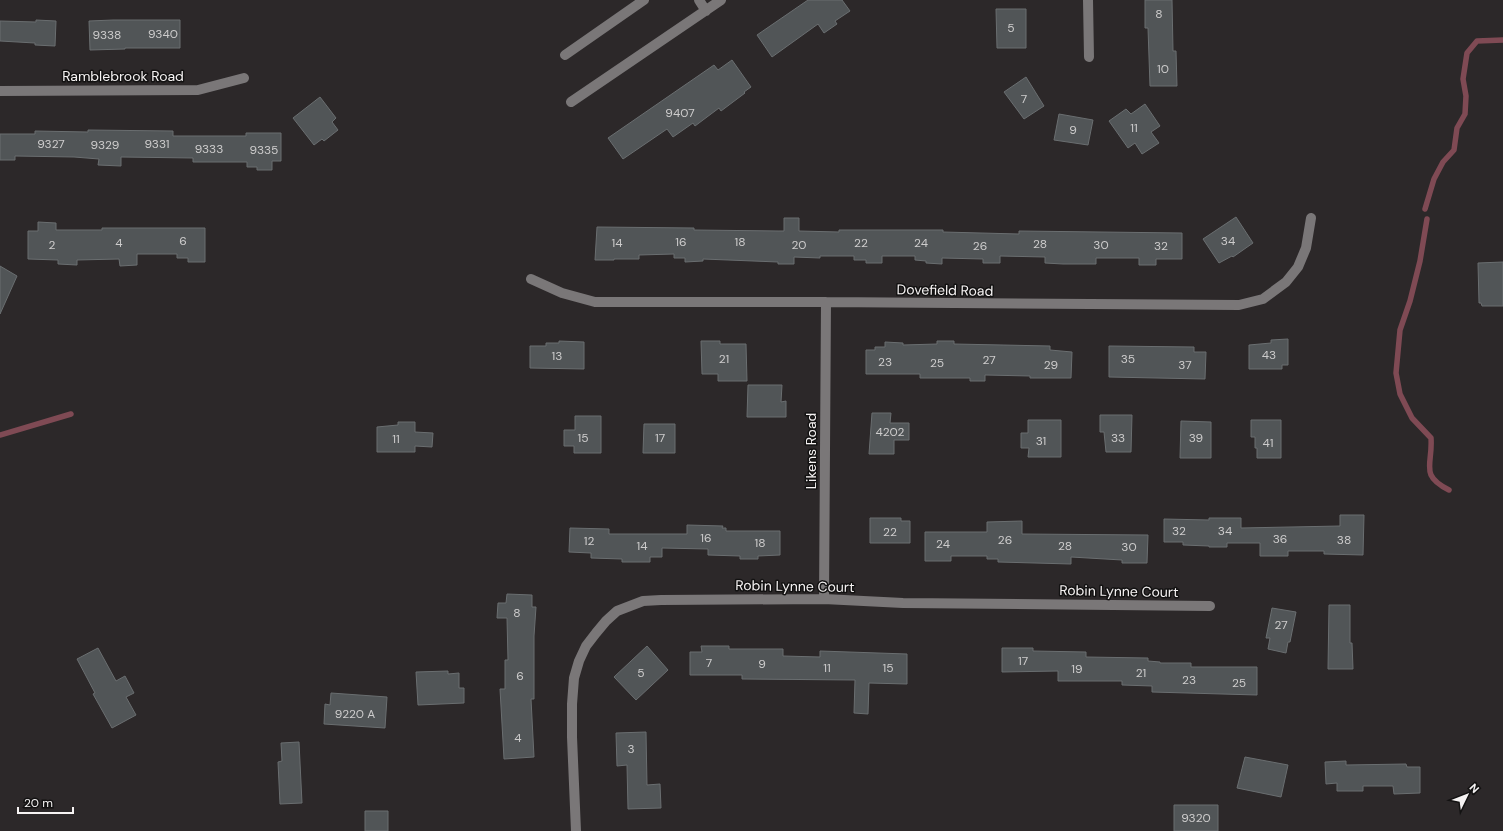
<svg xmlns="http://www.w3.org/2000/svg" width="1503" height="831" font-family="'DM Sans',sans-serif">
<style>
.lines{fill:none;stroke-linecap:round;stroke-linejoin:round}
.stream{stroke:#7f4a54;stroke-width:5.5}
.building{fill:#515557;stroke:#6a6e70}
.minor{stroke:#7a7778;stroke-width:10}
.labels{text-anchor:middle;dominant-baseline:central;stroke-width:3;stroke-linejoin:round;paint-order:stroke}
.number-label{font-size:12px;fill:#cdcccc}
.street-label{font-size:14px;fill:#f6f3f3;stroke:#131212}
</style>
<rect width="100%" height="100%" fill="#2c2829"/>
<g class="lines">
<path class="stream" d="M 1425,209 L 1434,179 L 1443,162 L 1454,150 L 1457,128 L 1465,114 L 1466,96 L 1463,79 L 1467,53 L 1477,41 L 1503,40
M 1427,219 L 1420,261 L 1410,301 L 1400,330 L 1396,373 L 1400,394 L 1412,418 L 1431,438 C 1433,465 1419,475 1449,490
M 0,435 L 71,414"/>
</g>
<path class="building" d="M 808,0 L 842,0 L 850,11 L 835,21 L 837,24 L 824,33 L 818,24 L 772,57 L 757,35 Z
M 1145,0 L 1172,0 L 1173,51 L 1176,51 L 1177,86 L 1150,86 L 1148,28 L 1145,28 Z
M 996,9 L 1026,9 L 1026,48 L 997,48 Z
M 36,20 L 56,21 L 55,46 L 35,45 L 35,43 L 0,41 L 0,21 L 36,22 Z
M 113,20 L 180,20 L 180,48 L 125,48 L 125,49 L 90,50 L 89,21 Z
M 732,60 L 751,87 L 744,92 L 745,93 L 721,111 L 719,108 L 695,126 L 693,123 L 673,137 L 667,129 L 623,159 L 608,138 L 714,65 L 718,70 Z
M 1026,77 L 1044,106 L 1024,119 L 1004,92 Z
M 320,97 L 336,118 L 332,122 L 338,130 L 324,141 L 322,139 L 314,145 L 293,118 Z
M 1145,104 L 1160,126 L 1151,132 L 1159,143 L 1142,154 L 1135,143 L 1128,148 L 1109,121 L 1126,109 L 1131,114 Z
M 1059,114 L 1093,120 L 1088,145 L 1054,140 Z
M 88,130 L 173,131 L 173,136 L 246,136 L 246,133 L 281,133 L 281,161 L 272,161 L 272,170 L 257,170 L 257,167 L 247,167 L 247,162 L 193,162 L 193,158 L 121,157 L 121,166 L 98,165 L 99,159 L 74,157 L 15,156 L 15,160 L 0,160 L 0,134 L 35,134 L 35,131 L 88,132 Z
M 1236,217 L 1253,243 L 1233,257 L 1232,256 L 1219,263 L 1203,239 Z
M 784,218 L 799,218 L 799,231 L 839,232 L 839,230 L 943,230 L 943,232 L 1019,234 L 1019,231 L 1182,233 L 1182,259 L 1156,259 L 1156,265 L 1139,265 L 1139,258 L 1096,258 L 1096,264 L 1063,264 L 1045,263 L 1045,257 L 1000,256 L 1000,263 L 983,263 L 983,259 L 942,258 L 942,264 L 926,263 L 926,261 L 915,260 L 915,256 L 882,256 L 882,263 L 866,263 L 866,260 L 854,260 L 854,256 L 820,256 L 820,258 L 794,257 L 794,264 L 778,264 L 778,262 L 703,259 L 703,261 L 685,262 L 685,258 L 674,258 L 674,254 L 639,255 L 639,259 L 614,259 L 614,260 L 595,260 L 597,227 L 694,228 L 694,230 L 779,231 L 784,231 Z
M 38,222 L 56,223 L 56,230 L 102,230 L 102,228 L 205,228 L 205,262 L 188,262 L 188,258 L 177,258 L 177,254 L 137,254 L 137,265 L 120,266 L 119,259 L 77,260 L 77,265 L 58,264 L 58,260 L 28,259 L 28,231 L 38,231 Z
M 1503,262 L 1503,306 L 1482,306 L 1481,303 L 1479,303 L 1478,263 Z
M 0,266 L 17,276 L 0,314 Z
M 1288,339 L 1288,365 L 1282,365 L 1282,369 L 1249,369 L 1249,345 L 1271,343 L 1271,340 Z
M 559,341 L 584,342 L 584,369 L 530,368 L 530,346 L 546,346 L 546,343 L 559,343 Z
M 701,341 L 720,341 L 720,344 L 746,344 L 747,381 L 718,381 L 718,374 L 702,374 Z
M 937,341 L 954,341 L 954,344 L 1050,346 L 1050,350 L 1072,352 L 1071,378 L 1030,378 L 1030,376 L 985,375 L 985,381 L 970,381 L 970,378 L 920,378 L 920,374 L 866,374 L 866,350 L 875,350 L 875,347 L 885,347 L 885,342 L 903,343 L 903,345 L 937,344 Z
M 1109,346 L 1194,347 L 1194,352 L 1206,352 L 1205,379 L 1109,377 Z
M 748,385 L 782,385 L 781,402 L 786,401 L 786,417 L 747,417 Z
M 872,413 L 891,413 L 890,423 L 909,423 L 909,440 L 894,440 L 894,454 L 869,454 Z
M 1100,415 L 1132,415 L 1131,452 L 1106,452 L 1104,432 L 1100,432 Z
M 575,416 L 601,416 L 601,453 L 574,453 L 574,446 L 564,446 L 564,430 L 575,430 Z
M 1028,420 L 1061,420 L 1061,457 L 1028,457 L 1029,448 L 1021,448 L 1021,433 L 1028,433 Z
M 1251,420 L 1281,420 L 1281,458 L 1257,458 L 1257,448 L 1255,448 L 1255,437 L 1251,437 Z
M 1181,421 L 1211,422 L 1211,458 L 1180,458 Z
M 398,422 L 415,422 L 415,432 L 433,433 L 432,447 L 415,446 L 415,452 L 377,452 L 377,427 L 398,425 Z
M 644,424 L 675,424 L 675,453 L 643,453 Z
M 1340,515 L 1364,515 L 1363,555 L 1324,554 L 1324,551 L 1288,551 L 1288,556 L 1260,556 L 1260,543 L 1227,543 L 1227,547 L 1209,547 L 1209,546 L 1183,545 L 1183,542 L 1164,542 L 1164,519 L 1209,520 L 1209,518 L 1241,518 L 1241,528 L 1340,526 Z
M 870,518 L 901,518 L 901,521 L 910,521 L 910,543 L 870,543 Z
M 1022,521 L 1022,534 L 1148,535 L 1147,563 L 1122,563 L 1122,560 L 1071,557 L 1071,564 L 998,562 L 998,559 L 987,559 L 987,556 L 951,556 L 951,561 L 925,561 L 925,532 L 987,532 L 987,522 Z
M 687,525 L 723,526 L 722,528 L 726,528 L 726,531 L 780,531 L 780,555 L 758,556 L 758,559 L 740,559 L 740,556 L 708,555 L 708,549 L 662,548 L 662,557 L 650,557 L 650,562 L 622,562 L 622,559 L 591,558 L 591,553 L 569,552 L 570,528 L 609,529 L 609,534 L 687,534 Z
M 507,594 L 532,595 L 532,607 L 536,607 L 534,636 L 534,699 L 531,699 L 534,757 L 504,759 L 500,689 L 505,689 L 505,660 L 508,660 L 507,618 L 497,618 L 498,603 L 506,603 Z
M 1329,605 L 1350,605 L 1350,643 L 1352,643 L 1353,669 L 1328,669 Z
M 1272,608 L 1296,612 L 1290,642 L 1288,642 L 1286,653 L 1268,649 L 1270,638 L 1266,638 Z
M 647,646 L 668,670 L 636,700 L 614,677 Z
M 701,646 L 729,646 L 729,649 L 783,649 L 783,656 L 820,657 L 820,651 L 907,654 L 907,684 L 869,683 L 868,714 L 854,713 L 855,680 L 742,679 L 742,675 L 690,675 L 690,652 L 702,652 Z
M 98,648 L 116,681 L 125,676 L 134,693 L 126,697 L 136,715 L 112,728 L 93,694 L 95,693 L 77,659 Z
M 1002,648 L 1033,648 L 1033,651 L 1086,652 L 1086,657 L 1148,658 L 1148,661 L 1160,662 L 1160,663 L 1191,663 L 1191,667 L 1257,667 L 1257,695 L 1152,692 L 1152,686 L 1122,685 L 1122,681 L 1058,681 L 1058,671 L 1002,672 Z
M 448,671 L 448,674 L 459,673 L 459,688 L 464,688 L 464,703 L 418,705 L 416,672 Z
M 331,693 L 387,697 L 385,728 L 324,724 L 325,704 L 330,705 Z
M 646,732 L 647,785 L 660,784 L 661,808 L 628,809 L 627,765 L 617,766 L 616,733 Z
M 299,742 L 302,803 L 280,804 L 278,762 L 282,761 L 281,743 Z
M 1245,757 L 1288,765 L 1281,797 L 1237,788 Z
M 1346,761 L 1346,765 L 1406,764 L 1407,767 L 1420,767 L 1420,793 L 1394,794 L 1393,786 L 1363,786 L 1363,791 L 1337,791 L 1337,783 L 1326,784 L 1325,762 Z
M 1174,805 L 1218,805 L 1218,831 L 1174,831 Z
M 365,811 L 388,811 L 388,831 L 365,831 Z"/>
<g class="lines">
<path class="minor" d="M 699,0 L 706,11
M 1088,0 L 1089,57
M 565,55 L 644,0
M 0,91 L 198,90 L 244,78
M 571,102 L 721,0
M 531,279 L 562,293 L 595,302 L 826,302 L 1239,305 L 1263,299 L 1286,282 L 1298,267 L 1306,248 L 1311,218
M 824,599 L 826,302
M 576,831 L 572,737 L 572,704 L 574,678 L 579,661 L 586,646 L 596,633 L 606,621 L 617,611 L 643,601 L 661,600 L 824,599 L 903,603 L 1210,606"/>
</g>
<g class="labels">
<g class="number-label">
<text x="1159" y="14">8</text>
<text x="1011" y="28">5</text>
<text x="163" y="34">9340</text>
<text x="107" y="35">9338</text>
<text x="1163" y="69">10</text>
<text x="1024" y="99">7</text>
<text x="680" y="113">9407</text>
<text x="1134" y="128">11</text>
<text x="1073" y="130">9</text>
<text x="51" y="144">9327</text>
<text x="157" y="144">9331</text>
<text x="105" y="145">9329</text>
<text x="209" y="149">9333</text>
<text x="264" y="150">9335</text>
<text x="183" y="241">6</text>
<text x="1228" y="241">34</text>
<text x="681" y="242">16</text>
<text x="740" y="242">18</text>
<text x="119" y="243">4</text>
<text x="617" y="243">14</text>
<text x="861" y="243">22</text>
<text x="921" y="243">24</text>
<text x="1040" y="244">28</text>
<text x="52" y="245">2</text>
<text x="799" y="245">20</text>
<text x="1101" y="245">30</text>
<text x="980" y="246">26</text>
<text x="1161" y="246">32</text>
<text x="1269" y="355">43</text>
<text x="557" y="356">13</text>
<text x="724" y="359">21</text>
<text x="1128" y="359">35</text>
<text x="989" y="360">27</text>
<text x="885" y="362">23</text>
<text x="937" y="363">25</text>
<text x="1051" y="365">29</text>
<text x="1185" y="365">37</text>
<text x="890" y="432">4202</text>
<text x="583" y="438">15</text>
<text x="660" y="438">17</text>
<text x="1118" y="438">33</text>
<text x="1196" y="438">39</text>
<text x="396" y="439">11</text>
<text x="1041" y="441">31</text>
<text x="1268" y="443">41</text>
<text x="1179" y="531">32</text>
<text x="1225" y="531">34</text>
<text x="890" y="532">22</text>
<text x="706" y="538">16</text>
<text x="1280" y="539">36</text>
<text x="1005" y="540">26</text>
<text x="1344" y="540">38</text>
<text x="589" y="541">12</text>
<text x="760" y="543">18</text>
<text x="943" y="544">24</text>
<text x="642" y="546">14</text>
<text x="1065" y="546">28</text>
<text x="1129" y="547">30</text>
<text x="517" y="613">8</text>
<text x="1281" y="625">27</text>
<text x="1023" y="661">17</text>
<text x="709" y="663">7</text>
<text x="762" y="664">9</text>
<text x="827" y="668">11</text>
<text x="888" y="668">15</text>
<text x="1077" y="669">19</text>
<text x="641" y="673">5</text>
<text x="1141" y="673">21</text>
<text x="520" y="676">6</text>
<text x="1189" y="680">23</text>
<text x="1239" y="683">25</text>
<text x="355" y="714">9220 A</text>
<text x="518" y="738">4</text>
<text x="631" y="749">3</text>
<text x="1196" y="818">9320</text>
</g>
<g class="street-label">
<text x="123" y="76">Ramblebrook Road</text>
<text transform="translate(945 290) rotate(1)">Dovefield Road</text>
<text transform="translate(811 451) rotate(-90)">Likens Road</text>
<text transform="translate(795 586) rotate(1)">Robin Lynne Court</text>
<text transform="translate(1119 591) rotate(1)">Robin Lynne Court</text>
</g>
</g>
<g transform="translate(1467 795) rotate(47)" stroke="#131212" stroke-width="3" paint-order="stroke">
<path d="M0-3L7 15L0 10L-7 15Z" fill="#f6f3f3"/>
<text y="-6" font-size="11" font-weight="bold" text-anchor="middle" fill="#f6f3f3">N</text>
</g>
<path d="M18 807v6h55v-6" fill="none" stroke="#f6f3f3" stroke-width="2"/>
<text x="24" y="807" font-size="12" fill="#f6f3f3" stroke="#131212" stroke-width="3" paint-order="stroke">20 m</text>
</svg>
